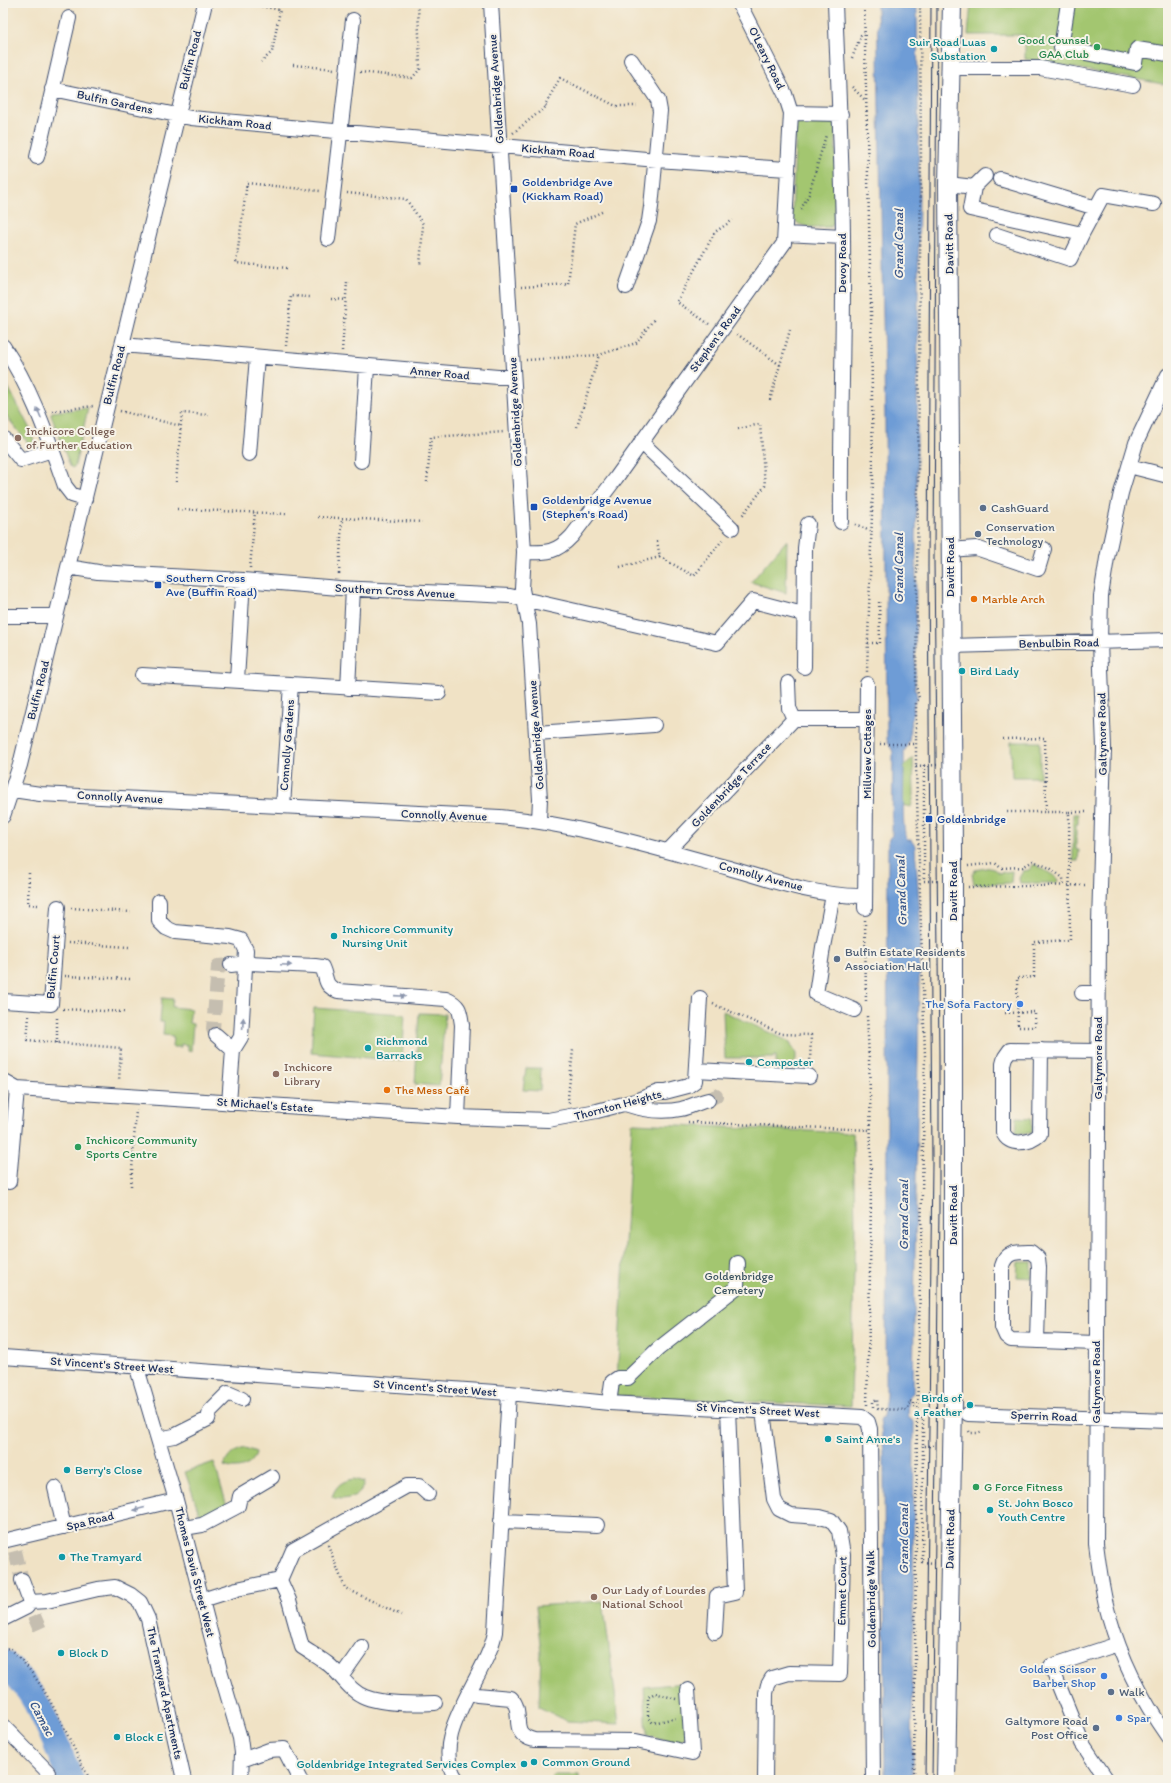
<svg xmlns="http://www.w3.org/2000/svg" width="1171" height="1783" font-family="Itim,sans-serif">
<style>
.green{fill:#a3c670;stroke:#5f7a67}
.water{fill:#6e9cd6;stroke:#44669a}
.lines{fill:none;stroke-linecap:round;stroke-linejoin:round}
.river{stroke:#6e9cd6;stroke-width:26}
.minor-tunnel{stroke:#c5beb0;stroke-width:14;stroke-dasharray:14 7;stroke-linecap:butt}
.minor-casing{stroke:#3b4a6d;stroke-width:16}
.major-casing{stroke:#3b4a6d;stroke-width:20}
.path{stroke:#3b4a6d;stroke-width:2.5;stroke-dasharray:1 3;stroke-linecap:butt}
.minor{stroke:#fff;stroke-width:14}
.major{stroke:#fff;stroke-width:18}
.tram{stroke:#1b2f5e;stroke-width:1}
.oneway{fill:#8d97ae}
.leisure-dot{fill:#2e9e5b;stroke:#f7f3e8;stroke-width:1.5}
.culture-dot{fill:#0f9aa8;stroke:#f7f3e8;stroke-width:1.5}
.transit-dot{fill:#1a4fb4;stroke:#f7f3e8;stroke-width:1.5}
.education-dot{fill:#8d6e63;stroke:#f7f3e8;stroke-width:1.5}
.service-dot{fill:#5c6f8a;stroke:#f7f3e8;stroke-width:1.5}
.food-dot{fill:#e8710a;stroke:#f7f3e8;stroke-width:1.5}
.shop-dot{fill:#3f7fe0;stroke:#f7f3e8;stroke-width:1.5}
.labels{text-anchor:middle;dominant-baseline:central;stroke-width:4;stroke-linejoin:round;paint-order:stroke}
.leisure-label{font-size:12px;fill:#27864d;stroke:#f7f3e8;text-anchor:start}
.culture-label{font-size:12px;fill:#0d838f;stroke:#f7f3e8;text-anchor:start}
.street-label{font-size:12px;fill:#1b2f5e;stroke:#f7f3e8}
.transit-label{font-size:12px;fill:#164399;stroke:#f7f3e8;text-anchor:start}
.education-label{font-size:12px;fill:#785e54;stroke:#f7f3e8;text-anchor:start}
.service-label{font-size:12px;fill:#4e5e75;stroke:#f7f3e8;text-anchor:start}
.food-label{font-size:12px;fill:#c56008;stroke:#f7f3e8;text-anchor:start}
.shop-label{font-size:12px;fill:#366cbe;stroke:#f7f3e8;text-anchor:end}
.park-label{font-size:12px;fill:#3d5562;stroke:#f7f3e8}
.water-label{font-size:13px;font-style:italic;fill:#385588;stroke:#f7f3e8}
</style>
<rect width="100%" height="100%" fill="#f7f3e8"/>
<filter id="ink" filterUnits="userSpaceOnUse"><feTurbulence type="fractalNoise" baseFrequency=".025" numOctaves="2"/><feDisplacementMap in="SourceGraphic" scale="8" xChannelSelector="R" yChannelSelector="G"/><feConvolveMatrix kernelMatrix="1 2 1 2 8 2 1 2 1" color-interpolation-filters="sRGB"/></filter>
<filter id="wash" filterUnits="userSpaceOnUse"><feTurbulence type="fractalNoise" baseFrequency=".012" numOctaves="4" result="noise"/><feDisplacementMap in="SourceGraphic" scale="16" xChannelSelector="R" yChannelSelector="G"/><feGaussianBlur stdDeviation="0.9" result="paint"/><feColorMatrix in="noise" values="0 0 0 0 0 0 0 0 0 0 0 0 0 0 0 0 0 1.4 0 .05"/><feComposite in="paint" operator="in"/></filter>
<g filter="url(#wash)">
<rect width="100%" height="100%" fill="#f0e2c5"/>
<path class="green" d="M 971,3 L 1168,3 L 1168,85 L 1025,59 L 1025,35 L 968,35 Z
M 802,120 L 831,121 L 834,122 L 836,128 L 835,221 L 831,227 C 818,227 799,230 792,217 L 796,126 Z
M 3,377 L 32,433 L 34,443 L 32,448 L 3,412 Z
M 88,408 L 75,466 L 72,468 L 70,466 L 51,415 L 52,412 Z
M 787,540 L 786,593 L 751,582 Z
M 1011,742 L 1040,742 L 1040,777 L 1012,777 Z
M 913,758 L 914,795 L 911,807 L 902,805 L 902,767 Z
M 1073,814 L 1078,814 L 1078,824 L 1076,824 L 1076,850 L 1079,850 L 1078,861 L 1073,861 Z
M 1033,865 L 1036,865 L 1056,877 L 1058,881 L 1056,883 L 1020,883 L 1019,878 L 1023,871 L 1029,870 Z
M 991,867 L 999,873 L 1012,871 L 1011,883 L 974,884 L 972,874 L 975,870 Z
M 162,998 L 173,999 L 172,1007 L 191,1009 L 189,1023 L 193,1024 L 191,1051 L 188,1050 L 188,1045 L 181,1044 L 181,1047 L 172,1047 L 173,1036 L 163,1035 L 164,1022 L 160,1022 Z
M 314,1008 L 405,1014 L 402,1061 L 311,1053 Z
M 723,1011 L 790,1042 L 796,1054 L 796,1061 L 787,1069 L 776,1068 L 776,1056 L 774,1056 L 773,1058 L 725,1058 Z
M 419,1013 L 445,1014 L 439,1086 L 415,1084 Z
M 526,1068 L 541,1068 L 540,1091 L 523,1090 Z
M 1017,1117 L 1032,1118 L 1032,1133 L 1016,1133 Z
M 634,1123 L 853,1133 L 855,1225 L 851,1406 L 616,1396 L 632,1124 Z
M 1018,1262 L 1032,1262 L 1032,1278 L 1017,1277 Z
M 245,1448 L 256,1452 C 254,1467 236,1471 224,1466 C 228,1455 234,1451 245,1448 Z
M 214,1462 L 227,1506 L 201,1518 L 185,1472 Z
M 354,1479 L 364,1482 C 362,1497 344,1502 332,1497 C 336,1485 342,1481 354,1479 Z
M 603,1601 L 619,1724 L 567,1721 L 539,1707 L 541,1653 L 536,1606 Z
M 684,1683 L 686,1735 L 678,1743 L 647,1735 L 644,1687 Z
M 552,1775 L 579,1775 L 579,1780 L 552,1780 Z"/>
<path class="water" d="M 877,3 L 916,3 L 917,12 L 919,183 L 915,687 L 917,697 L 914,703 L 909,741 L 904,752 C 905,771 900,826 907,840 L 911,840 L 915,846 L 920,918 L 913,1393 L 909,1396 L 908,1417 L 914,1422 L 912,1780 L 885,1780 L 884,1451 L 880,1420 L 883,1416 L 886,1396 L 888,842 L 892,835 L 893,752 L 887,740 L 885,421 Z"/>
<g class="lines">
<path class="river" d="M 3,1662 C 39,1692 53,1739 71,1780"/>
</g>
</g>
<g filter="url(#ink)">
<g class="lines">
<path class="minor-tunnel" d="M 216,1035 L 213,1029 L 218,966 L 231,965
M 708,1100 L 716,1096 L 708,1092
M 15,1551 L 22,1580
M 34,1616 L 41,1632"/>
<g class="minor-casing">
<path id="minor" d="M 491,3 L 524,552 L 522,589 L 529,624 L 540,799 L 539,820
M 835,3 C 838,81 842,158 843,235 C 844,331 840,427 841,522
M 1068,3 L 1061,48 L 1135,63 L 1137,49 L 1168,54
M 950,68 L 1040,68 L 1133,85
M 52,89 L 191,118 L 657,160 L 787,169
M 791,113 L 841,114
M 37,157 L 69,18
M 1000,179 L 1096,208
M 948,184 L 974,187 L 970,209 L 1082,234
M 974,187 L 985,176
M 785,234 L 843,237
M 997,235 L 1070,259 L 1082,234 L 1103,195 L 1154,204
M 328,239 L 353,20
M 626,287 L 649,221 L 651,207 L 660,111 L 658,100 L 631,60
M 122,345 L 498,377 L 513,377
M 3,346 C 32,389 48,438 65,486 L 72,495 L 85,499
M 1168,375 L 1136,443 L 1121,493 L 1107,558 L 1101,596 L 1100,642 L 1104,748 L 1099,924 L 1096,1543 C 1099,1567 1102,1592 1109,1616 C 1121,1659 1142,1700 1168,1737
M 3,438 L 21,460 L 52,450
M 641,442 L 732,528
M 249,454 L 257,357
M 361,461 L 367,367
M 1129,466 L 1168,476
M 950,550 L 976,548 L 1038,569 L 1044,549
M 524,552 C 547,553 556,553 572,536 L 616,478 L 784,243 L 791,113 L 785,94 L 739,3
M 68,567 L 98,572 L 243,580 L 339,588 L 510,596 C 579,611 648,627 717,643 L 753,601 L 803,614
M 3,616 L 56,616
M 950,646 L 1168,640
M 804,667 L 805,548 L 808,524
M 142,675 L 439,693
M 237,680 L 243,580
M 788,683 L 789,708 L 794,719
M 348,688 L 353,589
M 536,733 L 654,725
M 13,790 L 40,794 L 500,817 C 577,824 654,848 729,868 C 773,881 819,897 865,896
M 283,806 L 291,684
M 3,816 L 20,765 L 205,3
M 668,851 L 794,719 L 867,719
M 833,895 L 823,947 L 816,994 L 854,1010
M 159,901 L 159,921 L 166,928 L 175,932 L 230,937 L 241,940 L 246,950 L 241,1037 L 233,1050 L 229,1103
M 865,908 L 867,684
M 231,965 L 247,963 L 315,966 L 322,967 C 328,980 323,985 338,991 L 446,999 C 460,1005 460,1011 462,1025 L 458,1117
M 1082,993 L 1098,993
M 3,1001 L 51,1004 L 58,907
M 216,1035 L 233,1050
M 1041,1050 L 1040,1134 C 1030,1144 1008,1147 1003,1132 L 1003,1064 L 1005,1057 L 1010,1050 L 1098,1051
M 696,1070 L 809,1076
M 3,1081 L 17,1089 L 458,1117 L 548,1120 L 597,1111 L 635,1101 L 658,1092 L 665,1092 L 688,1086 L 695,1081 L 700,998
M 625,1104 C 643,1110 662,1113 681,1109 C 690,1107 699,1102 708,1100
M 9,1182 L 17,1089
M 1037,1341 L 1039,1267 L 1038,1258 L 1031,1252 C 1017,1252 1006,1251 1002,1266 L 1002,1327 L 1006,1336 L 1011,1340 L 1096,1343
M 3,1357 L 509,1393 L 609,1403 L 862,1417 L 868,1422 L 870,1429 L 873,1780
M 138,1367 L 139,1375 L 176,1500 L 220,1670 L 240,1738 L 242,1753 L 241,1780
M 609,1403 L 612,1382 L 618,1378 L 628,1378 L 658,1349 L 737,1287 L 738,1263
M 763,1411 L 774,1499 L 779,1509 L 791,1515 L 820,1517 L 831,1520 L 839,1531 L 843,1555 L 840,1674 L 789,1673 L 772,1678 L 768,1685 L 766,1693 L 765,1780
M 968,1414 L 1168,1421
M 158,1439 L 174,1436 L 208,1419 L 210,1411 L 228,1393 L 242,1399
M 55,1488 L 64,1527
M 501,1521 L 597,1525
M 184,1528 L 202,1525 L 238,1506 L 240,1496 L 272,1477
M 3,1541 L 176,1500
M 22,1580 L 30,1602 L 47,1601 L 98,1589 L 115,1587 L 131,1595 L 140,1602 L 148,1619 L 184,1780
M 280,1580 L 293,1550 L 407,1486 L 419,1486 L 428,1494
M 202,1600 L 237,1589 L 280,1580 L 289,1600 L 302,1647 C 311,1653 320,1658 328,1664 C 341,1674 349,1691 365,1697 C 383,1704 416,1704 435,1703
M 3,1619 L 27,1607 L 30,1602
M 715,1632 L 717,1596 L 735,1592 L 728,1408
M 341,1677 L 362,1647
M 470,1692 L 477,1695 L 511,1698 C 526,1714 507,1733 534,1740 L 636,1741 L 692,1753 L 688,1690
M 3,1726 L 48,1772
M 242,1760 L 269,1750 L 284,1749 L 300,1780
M 457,1780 C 426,1738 488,1675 495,1632 L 509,1393
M 1107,1780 L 1082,1743 L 1051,1666 L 1118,1644"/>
</g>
<g class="major-casing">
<path id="major" d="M 946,1780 L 953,1402 L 953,850 L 948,184 L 952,3"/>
</g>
<path class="path" d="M 246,3 L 280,10 L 272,52 L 261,62
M 794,3 L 794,5
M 864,3 L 871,309 L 873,481 L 867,672
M 852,58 L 861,35 L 864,33
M 293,65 L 335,69
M 360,72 L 412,78 L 420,69 L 418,3
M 852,87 L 866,101
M 513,133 L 547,106 L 545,105 L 560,78 L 616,106 L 637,106
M 347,193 L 406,199 L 423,224 L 420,266
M 801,209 L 809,194 L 826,135
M 287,268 L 236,263 L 247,183 L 320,191
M 521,287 L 568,284 L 575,224 L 604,211
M 331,299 L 346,300
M 709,324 L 677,302 L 715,232 L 733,220
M 737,334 L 780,365
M 286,346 L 291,296 L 310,297
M 342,351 L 347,282
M 526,360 L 599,355 L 636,343 L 654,319
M 770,400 L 790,330
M 52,411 L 93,406
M 120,411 L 181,426
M 577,427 L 599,355
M 738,429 L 760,424 L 765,486 L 741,517
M 176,482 L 182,413 L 209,415
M 427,482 L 431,437 L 504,432
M 177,509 L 287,514
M 318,517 L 422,522
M 855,524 L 872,532
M 657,541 L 660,557 L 694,576 L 724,538
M 620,567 L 660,557
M 250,568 L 255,512
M 339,574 L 342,519
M 868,643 L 880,643 L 879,599
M 1003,739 L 1045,738 L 1046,812
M 880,744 L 916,744
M 924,765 L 924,881 L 938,881
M 916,766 L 938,765
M 1069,812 L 1088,812
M 968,866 L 995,863 L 1001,868 L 1023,867 L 1033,861 L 1050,868 L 1063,878 L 1064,886
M 29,873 L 28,904 L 38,905
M 968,887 L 1087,885
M 71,908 L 131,912
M 865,920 L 866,1003
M 68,943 L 129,947
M 65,976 L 130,979
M 713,1004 L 782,1034 L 811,1035 L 810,1063
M 63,1009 L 125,1012
M 1005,1013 L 1035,1012 L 1035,1027 L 1018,1027 L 1017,978 L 1034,977 L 1034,942 L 1070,940 L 1069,812 L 1006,812
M 29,1016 L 27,1040 L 121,1048 L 119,1081
M 57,1043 L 57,1017
M 569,1103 L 568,1097 L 573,1050
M 688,1122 L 871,1130
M 131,1186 L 136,1110
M 867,1405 C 870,1276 874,1146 867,1016
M 873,1407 L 873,1401 L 877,1399 L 878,1409 L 908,1410 L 910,1401 L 913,1402 L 913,1406 L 917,1406
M 917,1418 L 923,1418 L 923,1446 L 936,1446
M 969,1431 L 970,1433 L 978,1433 L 983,1431
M 923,1446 L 922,1562 L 935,1563
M 328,1545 L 345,1588 L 401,1615
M 3,1649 L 10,1648 C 49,1685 65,1734 90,1780
M 676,1699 L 655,1693 L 648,1697 L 648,1718 L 653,1723 L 676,1718
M 914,1780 L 917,1418 L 925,1057 L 916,766 L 916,703 L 919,698 L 916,686 L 921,159 L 920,3"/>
<use href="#minor" class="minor"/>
<use href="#major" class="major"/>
<path class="tram" d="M 925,1780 L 932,1162 L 928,566 L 931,3
M 932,1780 L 939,1209 L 939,1054 L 934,559 L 937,3"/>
</g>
<defs><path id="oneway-solid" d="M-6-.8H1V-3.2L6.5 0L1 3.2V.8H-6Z"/></defs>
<g class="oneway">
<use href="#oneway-solid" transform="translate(39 413) rotate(-112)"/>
<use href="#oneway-solid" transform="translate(286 965) rotate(2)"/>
<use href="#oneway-solid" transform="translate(400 996) rotate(4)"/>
<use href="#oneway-solid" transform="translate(243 1023) rotate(-86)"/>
<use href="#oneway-solid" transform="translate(139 1509) rotate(166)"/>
</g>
</g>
<g class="leisure-dot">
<circle cx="1097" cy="47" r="4"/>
<circle cx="78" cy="1147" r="4"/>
<circle cx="976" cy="1487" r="4"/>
</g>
<g class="culture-dot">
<circle cx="994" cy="49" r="4"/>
<circle cx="962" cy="671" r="4"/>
<circle cx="334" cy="936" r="4"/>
<circle cx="368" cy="1048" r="4"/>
<circle cx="749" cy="1062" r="4"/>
<circle cx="970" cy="1405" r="4"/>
<circle cx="828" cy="1439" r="4"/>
<circle cx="67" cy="1470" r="4"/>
<circle cx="990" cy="1510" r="4"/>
<circle cx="62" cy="1557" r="4"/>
<circle cx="61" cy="1653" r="4"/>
<circle cx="117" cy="1737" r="4"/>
<circle cx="534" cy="1762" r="4"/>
<circle cx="524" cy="1764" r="4"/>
</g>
<g class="transit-dot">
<rect x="510" y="185" width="8" height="8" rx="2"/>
<rect x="530" y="503" width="8" height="8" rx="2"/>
<rect x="154" y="581" width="8" height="8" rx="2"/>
<rect x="925" y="815" width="8" height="8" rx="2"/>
</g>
<g class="education-dot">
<circle cx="18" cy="438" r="4"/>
<circle cx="276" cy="1074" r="4"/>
<circle cx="594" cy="1597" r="4"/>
</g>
<g class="service-dot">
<circle cx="983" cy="508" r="4"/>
<circle cx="978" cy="534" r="4"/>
<circle cx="837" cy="959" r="4"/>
<circle cx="1111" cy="1692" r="4"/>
<circle cx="1096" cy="1728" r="4"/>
</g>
<g class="food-dot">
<circle cx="974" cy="599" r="4"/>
<circle cx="387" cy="1090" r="4"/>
</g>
<g class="shop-dot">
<circle cx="1020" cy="1004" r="4"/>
<circle cx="1104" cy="1676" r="4"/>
<circle cx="1119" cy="1718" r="4"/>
</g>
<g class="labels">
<g class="leisure-label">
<text x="1089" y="40" text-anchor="end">Good Counsel<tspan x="1089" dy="14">GAA Club</tspan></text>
<text x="86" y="1140">Inchicore Community<tspan x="86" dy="14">Sports Centre</tspan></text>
<text x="984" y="1487">G Force Fitness</text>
</g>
<g class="culture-label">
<text x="986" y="42" text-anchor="end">Suir Road Luas<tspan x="986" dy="14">Substation</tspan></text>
<text x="970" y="671">Bird Lady</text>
<text x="342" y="929">Inchicore Community<tspan x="342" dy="14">Nursing Unit</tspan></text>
<text x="376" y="1041">Richmond<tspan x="376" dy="14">Barracks</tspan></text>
<text x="757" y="1062">Composter</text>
<text x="962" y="1398" text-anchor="end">Birds of<tspan x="962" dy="14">a Feather</tspan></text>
<text x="836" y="1439">Saint Anne's</text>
<text x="75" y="1470">Berry's Close</text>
<text x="998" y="1503">St. John Bosco<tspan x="998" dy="14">Youth Centre</tspan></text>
<text x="70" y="1557">The Tramyard</text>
<text x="69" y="1653">Block D</text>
<text x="125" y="1737">Block E</text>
<text x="542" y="1762">Common Ground</text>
<text x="516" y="1764" text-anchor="end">Goldenbridge Integrated Services Complex</text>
</g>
<g class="street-label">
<text transform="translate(767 58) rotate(64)">O'Leary Road</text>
<text transform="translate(190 60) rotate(-76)">Bulfin Road</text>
<text transform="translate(496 89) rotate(-94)">Goldenbridge Avenue</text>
<text transform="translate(115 102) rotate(12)">Bulfin Gardens</text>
<text transform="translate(235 122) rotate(6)">Kickham Road</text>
<text transform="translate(558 151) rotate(5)">Kickham Road</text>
<text transform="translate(949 244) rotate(-91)">Davitt Road</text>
<text transform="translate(842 263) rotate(-90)">Devoy Road</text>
<text transform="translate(715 339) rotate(-54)">Stephen's Road</text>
<text transform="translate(440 373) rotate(5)">Anner Road</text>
<text transform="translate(114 375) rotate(-76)">Bulfin Road</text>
<text transform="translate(515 412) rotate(-93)">Goldenbridge Avenue</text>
<text transform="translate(950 567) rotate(-90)">Davitt Road</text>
<text transform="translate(395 591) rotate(3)">Southern Cross Avenue</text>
<text transform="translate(1059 643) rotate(-1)">Benbulbin Road</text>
<text transform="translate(38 690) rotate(-76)">Bulfin Road</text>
<text transform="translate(1102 734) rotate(-91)">Galtymore Road</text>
<text transform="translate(536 735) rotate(-94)">Goldenbridge Avenue</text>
<text transform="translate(287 745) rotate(-86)">Connolly Gardens</text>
<text transform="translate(867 754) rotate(-90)">Millview Cottages</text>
<text transform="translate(731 785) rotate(-47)">Goldenbridge Terrace</text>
<text transform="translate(120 797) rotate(3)">Connolly Avenue</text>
<text transform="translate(444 815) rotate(2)">Connolly Avenue</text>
<text transform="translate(761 876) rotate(15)">Connolly Avenue</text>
<text transform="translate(953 891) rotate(-90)">Davitt Road</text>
<text transform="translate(53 967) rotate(-85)">Bulfin Court</text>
<text transform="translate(1098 1058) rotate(-90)">Galtymore Road</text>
<text transform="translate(265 1105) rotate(4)">St Michael's Estate</text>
<text transform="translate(618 1105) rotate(-15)">Thornton Heights</text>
<text transform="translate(953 1215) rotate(-90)">Davitt Road</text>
<text transform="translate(112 1365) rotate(4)">St Vincent's Street West</text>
<text transform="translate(1096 1382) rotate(-90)">Galtymore Road</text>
<text transform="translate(435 1388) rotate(4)">St Vincent's Street West</text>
<text transform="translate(758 1410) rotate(3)">St Vincent's Street West</text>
<text transform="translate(1044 1416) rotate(2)">Sperrin Road</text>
<text transform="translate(90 1521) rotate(-14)">Spa Road</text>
<text transform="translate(950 1539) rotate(-89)">Davitt Road</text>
<text transform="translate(195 1572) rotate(76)">Thomas Davis Street West</text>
<text transform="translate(842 1591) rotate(-89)">Emmet Court</text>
<text transform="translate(871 1599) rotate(-91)">Goldenbridge Walk</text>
<text transform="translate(165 1693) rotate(78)">The Tramyard Apartments</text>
</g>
<g class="transit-label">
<text x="522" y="182">Goldenbridge Ave<tspan x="522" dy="14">(Kickham Road)</tspan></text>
<text x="542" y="500">Goldenbridge Avenue<tspan x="542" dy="14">(Stephen's Road)</tspan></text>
<text x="166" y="578">Southern Cross<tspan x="166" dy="14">Ave (Buffin Road)</tspan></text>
<text x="937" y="819">Goldenbridge</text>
</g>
<g class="education-label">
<text x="26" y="431">Inchicore College<tspan x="26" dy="14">of Further Education</tspan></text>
<text x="284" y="1067">Inchicore<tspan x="284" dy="14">Library</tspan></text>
<text x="602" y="1590">Our Lady of Lourdes<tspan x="602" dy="14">National School</tspan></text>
</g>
<g class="service-label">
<text x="991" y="508">CashGuard</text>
<text x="986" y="527">Conservation<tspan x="986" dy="14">Technology</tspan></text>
<text x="845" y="952">Bulfin Estate Residents<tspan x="845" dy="14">Association Hall</tspan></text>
<text x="1119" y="1692">Walk</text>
<text x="1088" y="1721" text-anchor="end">Galtymore Road<tspan x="1088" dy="14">Post Office</tspan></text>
</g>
<g class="food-label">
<text x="982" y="599">Marble Arch</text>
<text x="395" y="1090">The Mess Café</text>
</g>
<g class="shop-label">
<text x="1012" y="1004">The Sofa Factory</text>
<text x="1096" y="1669">Golden Scissor<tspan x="1096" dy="14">Barber Shop</tspan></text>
<text x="1127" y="1718" text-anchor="start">Spar</text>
</g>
<g class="park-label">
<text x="739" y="1276">Goldenbridge<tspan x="739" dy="14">Cemetery</tspan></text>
</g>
<g class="water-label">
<text transform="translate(898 244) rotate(-90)">Grand Canal</text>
<text transform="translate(898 568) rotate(-90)">Grand Canal</text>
<text transform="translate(901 891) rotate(-92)">Grand Canal</text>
<text transform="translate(903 1215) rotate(-90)">Grand Canal</text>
<text transform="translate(903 1539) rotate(-90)">Grand Canal</text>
<text transform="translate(42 1718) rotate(62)">Camac</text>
</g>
</g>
<rect width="1171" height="1783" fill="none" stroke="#f7f3e8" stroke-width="16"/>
</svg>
